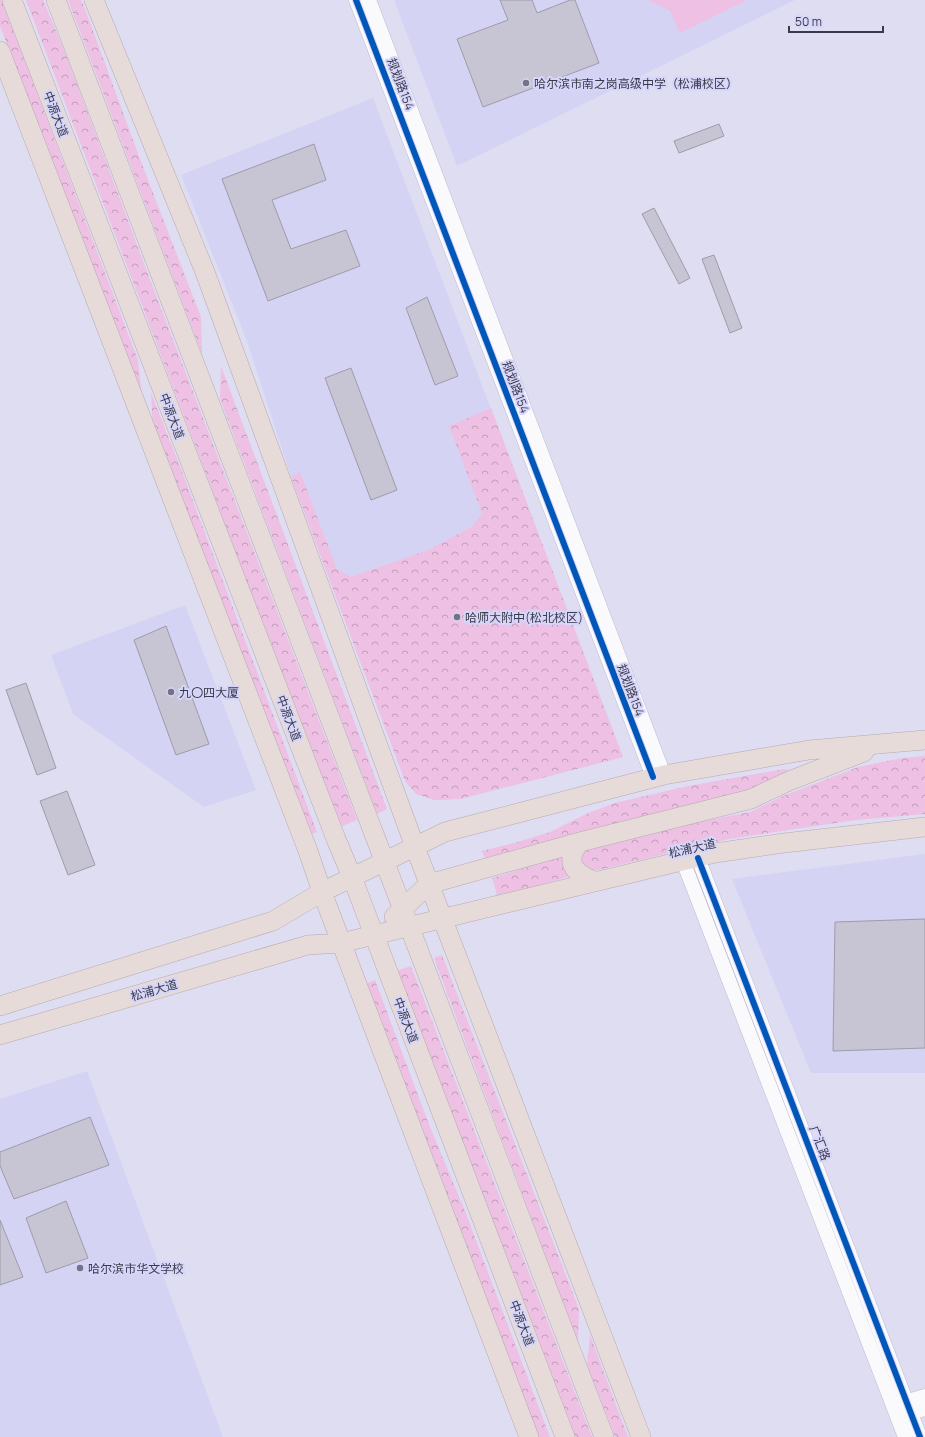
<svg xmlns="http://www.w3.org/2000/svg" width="925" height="1437" font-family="Manrope,'Noto Sans SC',sans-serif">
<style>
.built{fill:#d4d3f4}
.forest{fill:url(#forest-crowns)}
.pitch{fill:#eec0e3}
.building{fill:#c7c4d4;stroke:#9e9baa}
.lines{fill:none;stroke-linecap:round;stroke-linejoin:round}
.secondary-casing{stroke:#bdbccd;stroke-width:15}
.highway-casing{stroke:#b6aab0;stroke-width:20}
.secondary{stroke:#fafafd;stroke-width:14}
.highway{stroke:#e6dbd9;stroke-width:19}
.cycleway-casing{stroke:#d6d5fa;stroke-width:8}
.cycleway{stroke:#0057b8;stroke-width:6}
.poi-dot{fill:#737384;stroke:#d6d5fa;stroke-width:1.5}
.labels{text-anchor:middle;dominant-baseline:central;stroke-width:4;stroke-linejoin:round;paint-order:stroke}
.poi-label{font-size:12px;fill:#3a3a48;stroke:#d6d5fa;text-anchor:start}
.street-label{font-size:12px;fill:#3a3a48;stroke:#d6d5fa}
</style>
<defs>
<pattern id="forest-crowns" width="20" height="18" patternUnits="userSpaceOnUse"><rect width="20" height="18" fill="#eec0e3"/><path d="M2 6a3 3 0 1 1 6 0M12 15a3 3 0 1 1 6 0" fill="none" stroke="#c29dba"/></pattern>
</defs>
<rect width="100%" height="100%" fill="#deddf2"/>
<path class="built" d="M 394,0 L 795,0 L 457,166 Z
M 373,98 L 623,757 L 460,799 L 435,800 L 416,794 L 405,781 L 291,477 L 247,341 L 181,175 Z
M 185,605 L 256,790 L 204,807 L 73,714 L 51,655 Z
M 925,854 L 925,1073 L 811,1073 L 732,879 Z
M 87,1071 L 223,1437 L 0,1437 L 0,1099 Z"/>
<path class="forest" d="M 0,0 L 2,0 L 138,360 L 143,406 L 0,26 Z
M 26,0 L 43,0 L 65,52 L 149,277 L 357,820 L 340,827 Z
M 68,0 L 81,0 L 85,9 L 140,159 L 201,317 L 202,354 Z
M 221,366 L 387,809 L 377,814 L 220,399 Z
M 151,393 L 181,469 L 317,832 L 309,835 L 153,432 Z
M 491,408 L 623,757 L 460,799 L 435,800 L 416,794 L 405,781 L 291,477 L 300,472 L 337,569 L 351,577 L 428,550 L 473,526 L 482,513 L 449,426 Z
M 925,756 L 925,814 L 856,820 L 729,839 L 598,870 L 587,871 L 580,859 L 582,853 L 590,848 L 698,822 L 750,812 L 783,796 L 858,767 L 902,758 Z
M 784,769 L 790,771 L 761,792 L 487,863 L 482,851 L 514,843 L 550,832 L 586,814 L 615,803 L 688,786 Z
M 564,856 L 570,876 L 498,898 L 492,878 Z
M 442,955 L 579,1309 L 578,1343 L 434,958 Z
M 411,966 L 592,1437 L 575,1437 L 396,971 Z
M 375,980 L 428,1122 L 465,1211 L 550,1437 L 538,1437 L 365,984 Z
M 590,1335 L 628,1437 L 615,1437 L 587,1365 Z"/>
<path class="pitch" d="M 648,0 L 747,0 L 680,33 L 670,11 Z"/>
<path class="building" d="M 500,0 L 532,0 L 537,13 L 570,0 L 575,0 L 599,63 L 483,107 L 457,39 L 508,20 Z
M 719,124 L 724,136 L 679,153 L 674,141 Z
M 314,144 L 326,180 L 272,200 L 291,249 L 346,230 L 360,266 L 268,301 L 222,179 Z
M 654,208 L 690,278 L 679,284 L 642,214 Z
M 714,255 L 742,328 L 730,333 L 702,259 Z
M 427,297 L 458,376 L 435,385 L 406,308 Z
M 351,368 L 397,490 L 371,500 L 325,378 Z
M 166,626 L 209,744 L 176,755 L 134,640 Z
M 26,683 L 56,768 L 37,775 L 6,690 Z
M 67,791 L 95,865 L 68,875 L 40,801 Z
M 925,919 L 925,1048 L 833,1051 L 835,922 Z
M 90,1117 L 109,1165 L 14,1199 L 0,1166 L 0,1152 Z
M 66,1201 L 88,1258 L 46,1273 L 26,1218 Z
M 0,1220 L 23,1277 L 0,1285 Z"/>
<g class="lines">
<g class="secondary-casing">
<path id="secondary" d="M 356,0 L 653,777
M 369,0 L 664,775
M 698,858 L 920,1437
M 683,861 L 905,1437
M 898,1404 L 925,1396
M 902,1416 L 925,1409"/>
</g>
<g class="highway-casing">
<path id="highway" d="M 12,0 L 336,839 L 352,877 L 565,1437
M 56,0 L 604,1437
M 94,0 L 205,272 L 415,847 L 641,1437
M 0,51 L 308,851 L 322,892 L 529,1437
M 580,842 C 564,861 573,873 594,881
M 394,917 L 429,884 L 580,842 L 751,799 L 789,781 L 864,752
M 0,1006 L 273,921 L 322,892 L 445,832 L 664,775 L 809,750 L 925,740
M 0,1035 L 308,945 L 341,943 L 715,853 L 784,843 L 925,827"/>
</g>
<use href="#secondary" class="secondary"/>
<use href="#highway" class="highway"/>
<g class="cycleway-casing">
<path id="cycleway" d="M 356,0 L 653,777
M 698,858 L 920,1437"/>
</g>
<use href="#cycleway" class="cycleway"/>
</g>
<g class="poi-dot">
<circle cx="526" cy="83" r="4"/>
<circle cx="457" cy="617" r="4"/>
<circle cx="171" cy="692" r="4"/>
<circle cx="80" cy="1268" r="4"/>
</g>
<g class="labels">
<g class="poi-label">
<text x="534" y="83">哈尔滨市南之岗高级中学（松浦校区）</text>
<text x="465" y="617">哈师大附中(松北校区)</text>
<text x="179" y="692">九〇四大厦</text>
<text x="88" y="1268">哈尔滨市华文学校</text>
</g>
<g class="street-label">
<text transform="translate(401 84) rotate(69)">规划路154</text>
<text transform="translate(56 114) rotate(69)">中源大道</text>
<text transform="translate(516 387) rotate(69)">规划路154</text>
<text transform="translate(172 416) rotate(69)">中源大道</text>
<text transform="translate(631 690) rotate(69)">规划路154</text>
<text transform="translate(289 718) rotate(69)">中源大道</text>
<text transform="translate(692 848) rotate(-13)">松浦大道</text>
<text transform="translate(154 990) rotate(-16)">松浦大道</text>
<text transform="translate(406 1020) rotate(69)">中源大道</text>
<text transform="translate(820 1143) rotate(69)">广汇路</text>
<text transform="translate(522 1323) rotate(69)">中源大道</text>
</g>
</g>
<path d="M789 26v6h94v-6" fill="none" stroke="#3a3a48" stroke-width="2"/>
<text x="795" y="26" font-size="12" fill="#3a3a48" stroke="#d6d5fa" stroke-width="3" paint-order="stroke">50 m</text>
</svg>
